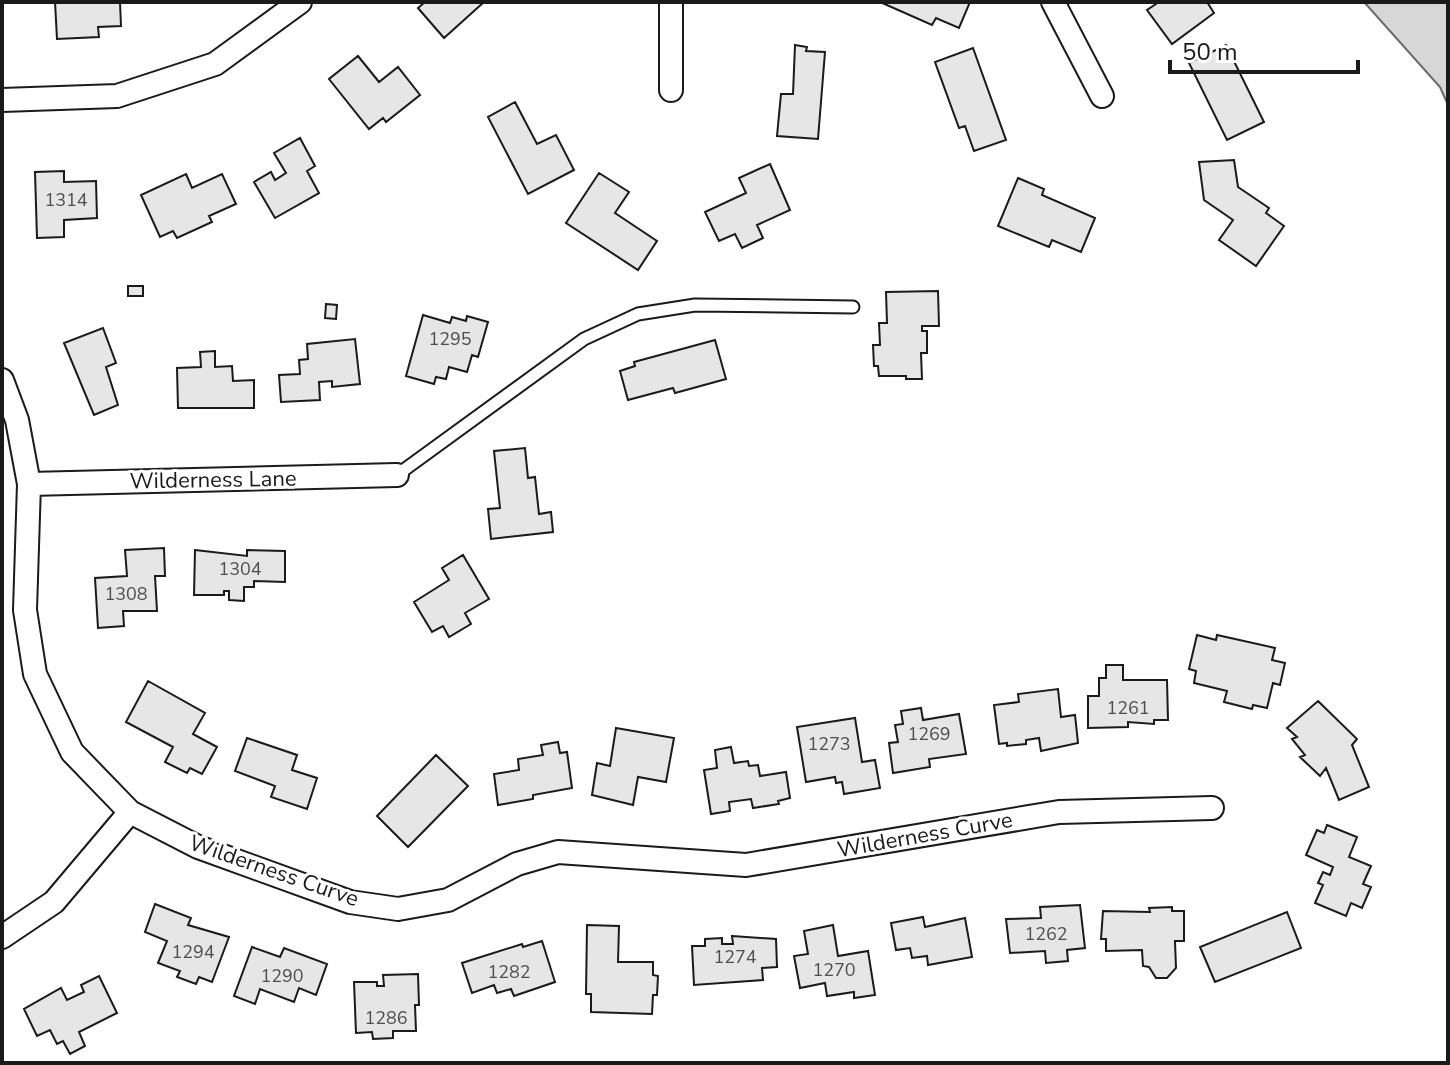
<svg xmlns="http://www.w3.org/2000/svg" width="1450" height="1065" font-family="'Nunito Sans',sans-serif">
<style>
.water{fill:#d7d7d7;stroke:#6a6a6a;stroke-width:2}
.building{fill:#e6e6e6;stroke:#1a1a1a;stroke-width:2}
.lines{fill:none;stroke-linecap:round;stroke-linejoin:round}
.lane-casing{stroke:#1a1a1a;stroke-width:15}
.street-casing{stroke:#1a1a1a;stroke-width:26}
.lane{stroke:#fff;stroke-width:11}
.street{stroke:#fff;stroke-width:22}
.labels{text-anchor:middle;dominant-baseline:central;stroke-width:6;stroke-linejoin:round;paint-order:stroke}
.number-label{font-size:18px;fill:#4d4d4d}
.street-label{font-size:22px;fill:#1a1a1a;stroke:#fff}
</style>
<rect width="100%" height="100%" fill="#fff"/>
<path class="water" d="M 1364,2 L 1448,2 L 1448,105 L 1440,87 Z"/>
<path class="building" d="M 55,2 L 120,2 L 121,26 L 98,27 L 99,37 L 57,39 Z
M 425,2 L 484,2 L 444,38 L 418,8 Z
M 880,2 L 970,2 L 959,28 L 936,18 L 932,25 Z
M 1159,2 L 1207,2 L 1214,13 L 1172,44 L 1147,10 Z
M 795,45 L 807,47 L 806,51 L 825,52 L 818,139 L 777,136 L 781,94 L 793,94 Z
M 1226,45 L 1264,122 L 1227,140 L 1189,63 Z
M 973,48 L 1006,140 L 974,151 L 965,126 L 959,128 L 935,62 Z
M 358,56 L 379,82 L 398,67 L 420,95 L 386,122 L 383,118 L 369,129 L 329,79 Z
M 515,102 L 537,144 L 556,135 L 574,170 L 528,194 L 488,117 Z
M 300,138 L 315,166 L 307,171 L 319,193 L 275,218 L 254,182 L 271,172 L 275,180 L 286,173 L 274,153 Z
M 1234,160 L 1238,187 L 1269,208 L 1266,213 L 1284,226 L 1256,266 L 1219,240 L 1233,220 L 1204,200 L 1199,162 Z
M 770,164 L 790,210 L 757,225 L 763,238 L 742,248 L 735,234 L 719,241 L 705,212 L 746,193 L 739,178 Z
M 64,171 L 64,182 L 96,181 L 97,218 L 64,220 L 64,237 L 37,238 L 35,172 Z
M 599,173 L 629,192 L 615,213 L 657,241 L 638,270 L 566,223 Z
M 186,174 L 192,188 L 222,174 L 236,204 L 209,216 L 212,222 L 177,238 L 173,231 L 160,237 L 141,195 Z
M 1018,178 L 1044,189 L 1042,195 L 1095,218 L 1081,252 L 1052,240 L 1049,247 L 998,226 Z
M 128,286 L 143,286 L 143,296 L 128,296 Z
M 938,291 L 939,326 L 922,326 L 922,331 L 927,331 L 927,353 L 921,353 L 922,379 L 906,379 L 906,376 L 879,376 L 878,366 L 874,366 L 873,345 L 880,345 L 879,323 L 887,323 L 886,292 Z
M 326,304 L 337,305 L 336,319 L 325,318 Z
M 423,315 L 450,323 L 452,317 L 466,321 L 467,316 L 488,322 L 478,357 L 472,355 L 467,372 L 449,367 L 446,379 L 436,377 L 434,384 L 406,376 Z
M 103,328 L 116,363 L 106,367 L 118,405 L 94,415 L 64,343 Z
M 355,339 L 360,384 L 332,387 L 332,381 L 319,382 L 320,400 L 281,402 L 279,375 L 300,374 L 299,360 L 308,359 L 307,344 Z
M 715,340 L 726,379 L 675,393 L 673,388 L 628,400 L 620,371 L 635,366 L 634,362 Z
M 215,351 L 215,367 L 232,366 L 233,381 L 254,380 L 254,408 L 178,408 L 177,368 L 201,367 L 200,352 Z
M 525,448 L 528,478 L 535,477 L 539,514 L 551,512 L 553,532 L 491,539 L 488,509 L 500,508 L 494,451 Z
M 164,548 L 165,576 L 155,576 L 157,611 L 123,611 L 124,626 L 98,628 L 95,578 L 127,576 L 125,550 Z
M 195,550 L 247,556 L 247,550 L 285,551 L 285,582 L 254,581 L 254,587 L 244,587 L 244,601 L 229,600 L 229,591 L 224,591 L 224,595 L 194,595 Z
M 463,555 L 489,599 L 465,613 L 471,624 L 449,637 L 443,626 L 432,632 L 414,602 L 449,580 L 442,568 Z
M 1197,635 L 1216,640 L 1217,635 L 1275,648 L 1272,660 L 1285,663 L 1280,685 L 1273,683 L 1267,708 L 1253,705 L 1252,709 L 1224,702 L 1227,691 L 1194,683 L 1196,671 L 1189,669 Z
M 1106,665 L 1123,665 L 1123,680 L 1167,680 L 1168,720 L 1154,720 L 1154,724 L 1128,722 L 1128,727 L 1088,728 L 1088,696 L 1099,696 L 1099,678 L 1106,678 Z
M 148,681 L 205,713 L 193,734 L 217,747 L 202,774 L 190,768 L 187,773 L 165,762 L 173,747 L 126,722 Z
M 1058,689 L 1061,717 L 1075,715 L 1078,743 L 1041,751 L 1039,738 L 1026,740 L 1026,744 L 1007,746 L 1007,743 L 999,744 L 994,705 L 1019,702 L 1018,694 Z
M 1318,701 L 1357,739 L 1352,745 L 1369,787 L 1339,800 L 1326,768 L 1320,776 L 1300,757 L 1305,755 L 1292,739 L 1297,737 L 1287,728 Z
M 921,708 L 923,720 L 959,714 L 966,754 L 929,759 L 930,767 L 893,773 L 889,743 L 898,742 L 895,725 L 903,724 L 901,711 Z
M 855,718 L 862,762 L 875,760 L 880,788 L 844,794 L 842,782 L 836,783 L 835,777 L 806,782 L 797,727 Z
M 616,728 L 674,738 L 666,782 L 638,777 L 633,805 L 592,795 L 597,763 L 610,766 Z
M 247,738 L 297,755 L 292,770 L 317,778 L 307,809 L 271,797 L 275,786 L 235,771 Z
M 558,742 L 560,753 L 567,752 L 572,788 L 533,795 L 533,799 L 498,805 L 494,774 L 519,770 L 518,759 L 543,755 L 541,745 Z
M 731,747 L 734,763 L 748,761 L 749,766 L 758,765 L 760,776 L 786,772 L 790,798 L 778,801 L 779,804 L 753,808 L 751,799 L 729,802 L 730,811 L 711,814 L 704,770 L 717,768 L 715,750 Z
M 436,755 L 468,786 L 408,847 L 377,816 Z
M 1327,825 L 1357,837 L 1349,857 L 1371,866 L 1363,884 L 1371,887 L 1362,908 L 1351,903 L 1346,916 L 1315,903 L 1323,885 L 1318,883 L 1323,872 L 1330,875 L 1333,867 L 1306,855 L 1317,830 L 1324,833 Z
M 155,904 L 191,918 L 188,925 L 229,937 L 212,982 L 199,977 L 196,984 L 177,977 L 180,971 L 158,963 L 167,941 L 145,932 Z
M 1080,905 L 1085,948 L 1067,950 L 1068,961 L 1046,963 L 1045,951 L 1010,953 L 1006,919 L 1041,918 L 1040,907 Z
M 1172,907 L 1172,911 L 1184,911 L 1184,941 L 1175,941 L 1176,968 L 1167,978 L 1156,978 L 1149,967 L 1143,966 L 1142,950 L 1106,951 L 1106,939 L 1101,939 L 1103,911 L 1150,912 L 1149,908 Z
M 1287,912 L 1301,948 L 1215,982 L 1200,947 Z
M 923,917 L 925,927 L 965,918 L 972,957 L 928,965 L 927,956 L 912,958 L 910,948 L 896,950 L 891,923 Z
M 587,925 L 619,926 L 618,962 L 653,962 L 653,975 L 658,976 L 657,995 L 653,995 L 652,1014 L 591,1012 L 591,994 L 586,994 Z
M 833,925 L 838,956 L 868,951 L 875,995 L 854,998 L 854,992 L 827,996 L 825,983 L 800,988 L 794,956 L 808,954 L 804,931 Z
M 732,936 L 776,939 L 777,967 L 762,968 L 763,980 L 694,985 L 692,946 L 705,946 L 705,939 L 722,938 L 722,944 L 733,944 Z
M 542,941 L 555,982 L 514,996 L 511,989 L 497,993 L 494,985 L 472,993 L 462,963 L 522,944 L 523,947 Z
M 252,947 L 280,957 L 284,948 L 327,964 L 316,995 L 299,988 L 294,1002 L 260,989 L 255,1004 L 234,996 Z
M 418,974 L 419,1005 L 415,1005 L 416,1031 L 393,1031 L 393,1038 L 373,1039 L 372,1032 L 356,1033 L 354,982 L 377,982 L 377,986 L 384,986 L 383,975 Z
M 99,976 L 117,1013 L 79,1032 L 85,1046 L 70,1054 L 63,1041 L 57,1044 L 50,1030 L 37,1036 L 24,1009 L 61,988 L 67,1000 L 84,992 L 81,985 Z"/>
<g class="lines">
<g class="lane-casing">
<path id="lane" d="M 397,475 L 584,339 L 638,314 L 695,305 L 853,307"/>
</g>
<g class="street-casing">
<path id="street" d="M 671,2 L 671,90
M 1053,2 L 1102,96
M 2,100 L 117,96 L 215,64 L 300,2
M 2,380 L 17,420 L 29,484 L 25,610 L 35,674 L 72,752 L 130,812 L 198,847 L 350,902 L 398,909 L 448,900 L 517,864 L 558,852 L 746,865 L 1059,812 L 1212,808
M 29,484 L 397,475
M 2,937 L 54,902 L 130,812"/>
</g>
<use href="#lane" class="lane"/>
<use href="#street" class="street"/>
</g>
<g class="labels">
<g class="number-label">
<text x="66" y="200">1314</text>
<text x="450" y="339">1295</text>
<text x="240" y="569">1304</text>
<text x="126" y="594">1308</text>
<text x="1128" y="708">1261</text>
<text x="929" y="734">1269</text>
<text x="829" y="744">1273</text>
<text x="1046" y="934">1262</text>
<text x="193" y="952">1294</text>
<text x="735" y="957">1274</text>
<text x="834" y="970">1270</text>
<text x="509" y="972">1282</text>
<text x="282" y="976">1290</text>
<text x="386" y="1018">1286</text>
</g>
<g class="street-label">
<text transform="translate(213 480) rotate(-1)">Wilderness Lane</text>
<text transform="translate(925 835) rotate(-10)">Wilderness Curve</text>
<text transform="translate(274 871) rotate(19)">Wilderness Curve</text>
</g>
</g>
<rect width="1450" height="1065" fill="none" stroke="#1a1a1a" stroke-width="8"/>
<path d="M1170 60v12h188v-12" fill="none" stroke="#1a1a1a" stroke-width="4"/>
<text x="1182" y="60" font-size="24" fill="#1a1a1a" stroke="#ffffff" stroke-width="6" paint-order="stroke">50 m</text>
</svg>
